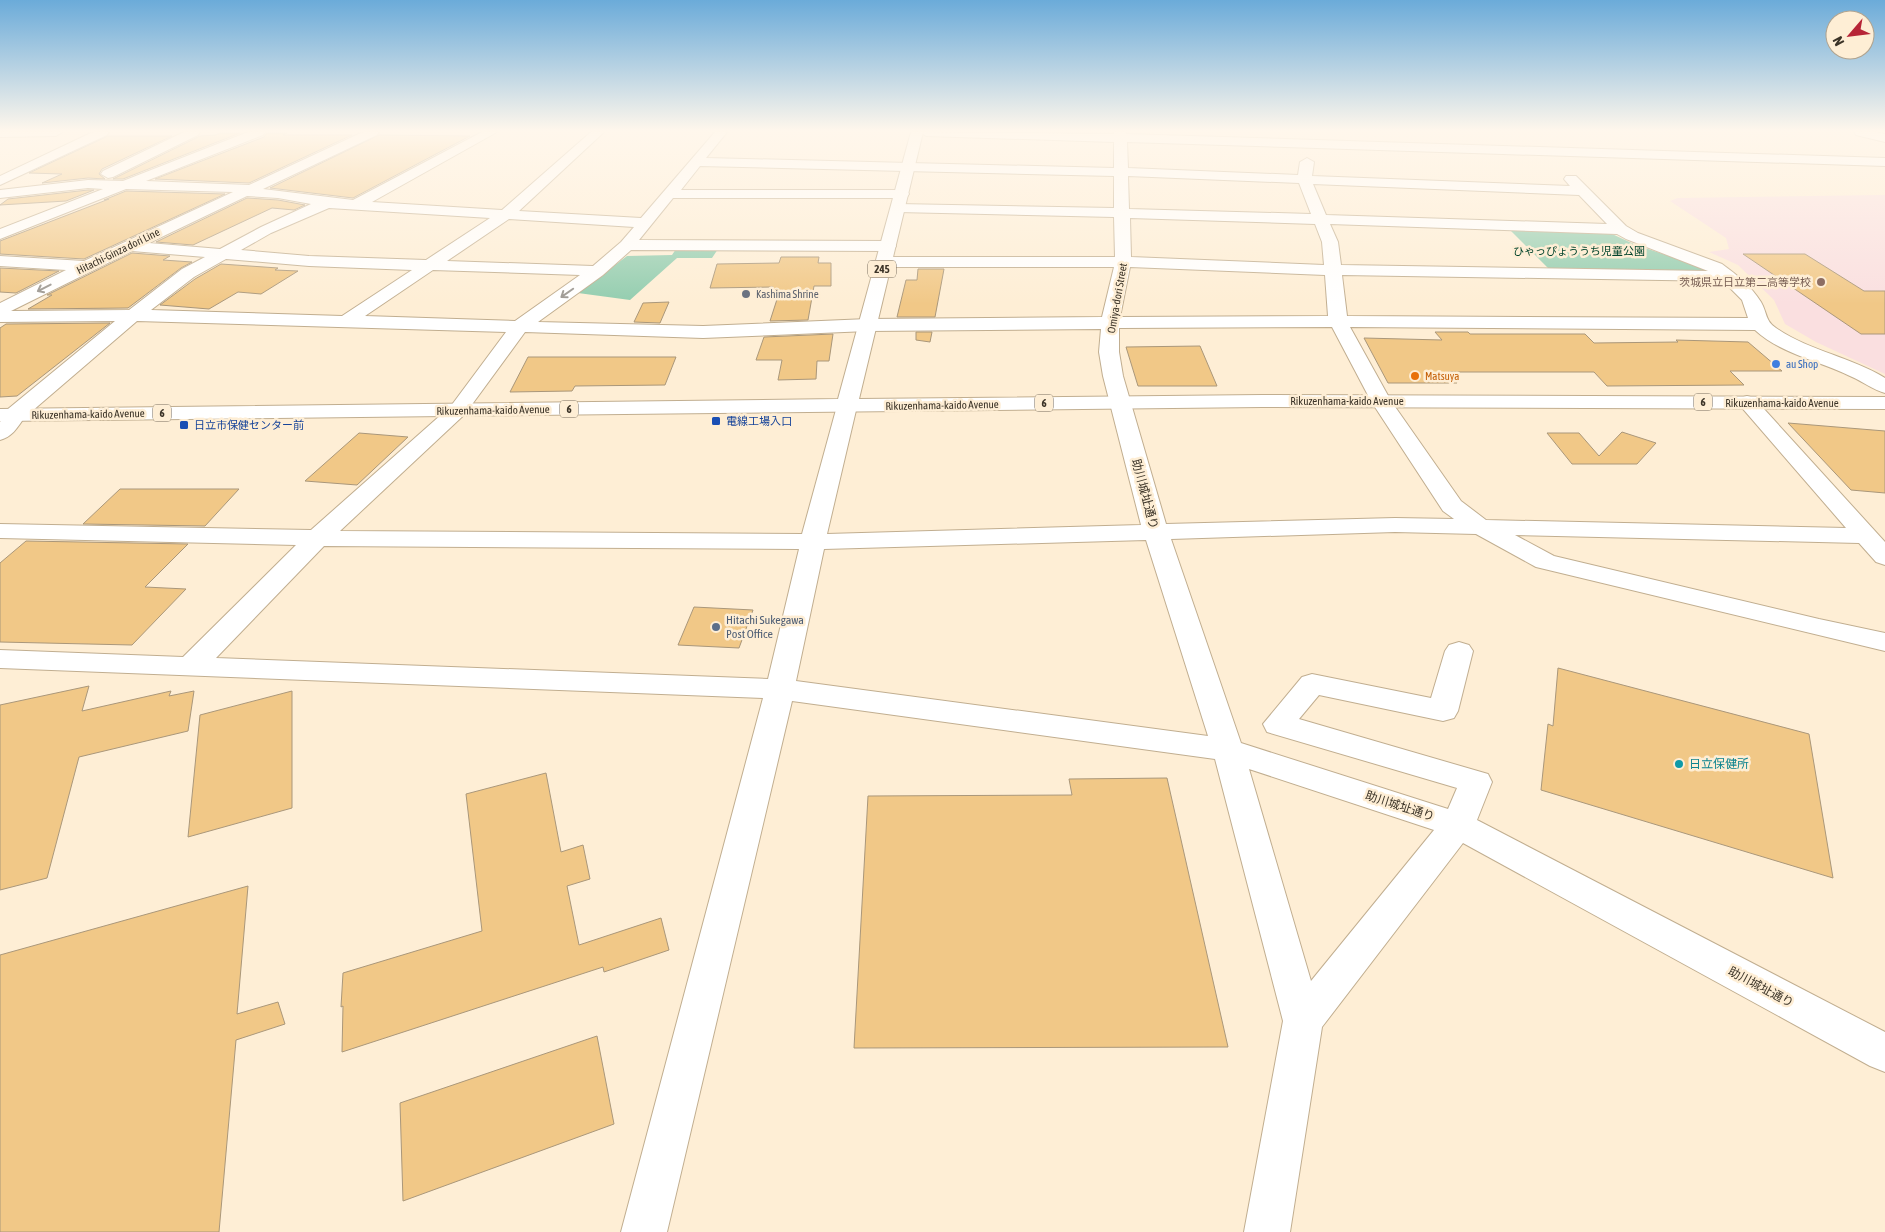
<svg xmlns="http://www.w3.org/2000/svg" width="1885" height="1232" font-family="'Asap Condensed','Noto Sans JP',sans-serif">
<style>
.education{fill:#fadfe0}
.green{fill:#93cdaf}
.building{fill:#f1c887;stroke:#aa977a}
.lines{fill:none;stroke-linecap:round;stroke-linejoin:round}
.minor-casing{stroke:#c1ae90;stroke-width:2}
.major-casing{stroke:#c1ae90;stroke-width:2}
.highway-casing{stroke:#c1ae90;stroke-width:2}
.minor{fill:#fff;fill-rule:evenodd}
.major{fill:#fff;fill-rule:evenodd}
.highway{fill:#fff;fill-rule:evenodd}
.oneway{stroke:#9d9993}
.education-dot{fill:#8d6e63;stroke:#feeed5;stroke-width:2}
.worship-dot{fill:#6b7280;stroke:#feeed5;stroke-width:2}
.shop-dot{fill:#3f7fe0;stroke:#feeed5;stroke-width:2}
.food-dot{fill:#e8710a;stroke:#feeed5;stroke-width:2}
.transit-dot{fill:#1a4fb4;stroke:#feeed5;stroke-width:2}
.service-dot{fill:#5c6f8a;stroke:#feeed5;stroke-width:2}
.culture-dot{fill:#0f9aa8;stroke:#feeed5;stroke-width:2}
.labels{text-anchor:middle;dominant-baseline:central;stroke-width:5;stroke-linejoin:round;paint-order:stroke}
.far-street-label{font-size:11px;fill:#3b3327;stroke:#feeed5}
.far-park-label{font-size:11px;fill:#02442c;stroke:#feeed5}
.shield{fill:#feeed5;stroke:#766b5b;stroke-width:1}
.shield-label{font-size:11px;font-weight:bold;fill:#3b3327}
.far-education-label{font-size:11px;fill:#785e54;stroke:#feeed5;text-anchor:end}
.far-worship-label{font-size:11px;fill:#5b616d;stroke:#feeed5;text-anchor:start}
.far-shop-label{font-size:11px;fill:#366cbe;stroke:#feeed5;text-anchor:start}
.far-food-label{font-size:11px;fill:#c56008;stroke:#feeed5;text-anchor:start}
.far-transit-label{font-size:11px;fill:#164399;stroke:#feeed5;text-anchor:start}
.street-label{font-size:12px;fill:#3b3327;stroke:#feeed5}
.service-label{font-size:12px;fill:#4e5e75;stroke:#feeed5;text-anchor:start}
.culture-label{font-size:12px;fill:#0d838f;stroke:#feeed5;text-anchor:start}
</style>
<rect width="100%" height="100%" fill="#feeed5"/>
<path class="education" d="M 1885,195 L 1885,374 L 1816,342 L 1785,324 L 1774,300 L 1738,265 L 1709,252 L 1729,249 L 1726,238 L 1670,201 L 1678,198 Z"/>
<path class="green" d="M 1510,230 L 1612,234 L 1636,245 L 1699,266 L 1708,273 L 1548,268 Z
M 676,249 L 718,249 L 712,258 L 677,258 L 630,300 L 578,293 L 627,256 L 672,255 Z"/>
<path class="building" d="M 220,133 L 240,133 L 123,179 L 113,179 L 200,136 L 216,135 Z
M 267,133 L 287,133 L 283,135 L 352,135 L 249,183 L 155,179 L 264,137 Z
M 379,135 L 470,136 L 353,198 L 270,188 Z
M 108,136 L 172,136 L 102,169 L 99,174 L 105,179 L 88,178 L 42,183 L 62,174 L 29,173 Z
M 88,190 L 94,190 L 66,201 L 0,205 L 8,199 Z
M 126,191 L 225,194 L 84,259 L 0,254 L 0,241 L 109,199 L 104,200 Z
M 247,198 L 278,200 L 305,205 L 294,210 L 272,208 L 193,245 L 156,242 Z
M 132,253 L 170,256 L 163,260 L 192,262 L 181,268 L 128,308 L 28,309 L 52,295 L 47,295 Z
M 1743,254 L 1805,254 L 1864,291 L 1885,291 L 1885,334 L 1861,334 Z
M 781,257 L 819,257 L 818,263 L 831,263 L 831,286 L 814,286 L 808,320 L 770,321 L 780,290 L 773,290 L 773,287 L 710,288 L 717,264 L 779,263 Z
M 221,264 L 278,268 L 275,270 L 298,271 L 261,294 L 238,292 L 209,309 L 160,305 L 195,279 Z
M 0,268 L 59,271 L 16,293 L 0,292 Z
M 918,269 L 944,269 L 935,317 L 897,317 L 906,280 L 917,280 Z
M 669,302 L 660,323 L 634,322 L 643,303 Z
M 110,323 L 17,396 L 0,397 L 0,328 L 6,324 Z
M 916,332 L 932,332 L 930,342 L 916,340 Z
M 1435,332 L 1468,332 L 1470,334 L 1585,334 L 1594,343 L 1678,342 L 1676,340 L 1748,342 L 1782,371 L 1730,371 L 1744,385 L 1607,386 L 1594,372 L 1448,372 L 1457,383 L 1388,383 L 1364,338 L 1442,340 Z
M 833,334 L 829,361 L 817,361 L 816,379 L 778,380 L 782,360 L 756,360 L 764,337 Z
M 1200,346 L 1217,386 L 1138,386 L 1126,347 Z
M 528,357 L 676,357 L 665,385 L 575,386 L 572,391 L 510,392 Z
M 1788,423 L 1885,431 L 1885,493 L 1851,490 Z
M 1622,432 L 1656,443 L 1637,464 L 1572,464 L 1547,433 L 1579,433 L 1599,456 Z
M 359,433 L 408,437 L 357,485 L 305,481 Z
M 120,489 L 239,489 L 205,526 L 83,524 Z
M 26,541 L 188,544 L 145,587 L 186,589 L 132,645 L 0,642 L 0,563 Z
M 694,607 L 753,610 L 739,648 L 678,645 Z
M 1558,668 L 1809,734 L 1833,878 L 1541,790 L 1548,724 L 1553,726 Z
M 89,686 L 82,711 L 171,691 L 169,696 L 194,691 L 188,731 L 79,757 L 47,878 L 0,890 L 0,705 Z
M 292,691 L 292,808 L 188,837 L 200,715 Z
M 546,773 L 561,852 L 583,845 L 590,879 L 567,886 L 579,945 L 661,918 L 669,950 L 604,972 L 603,967 L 342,1052 L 343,1006 L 341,1007 L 343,973 L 482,931 L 466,794 Z
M 1167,778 L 1228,1047 L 854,1048 L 868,796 L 1072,795 L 1069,779 Z
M 248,886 L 237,1014 L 278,1002 L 285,1024 L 236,1040 L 219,1232 L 0,1232 L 0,955 Z
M 597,1036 L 614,1124 L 403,1201 L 400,1103 Z"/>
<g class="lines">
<g class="minor-casing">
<path id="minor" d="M 0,132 L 62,132 L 56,136 L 0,137 Z
M 93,132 L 109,132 L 107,135 L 0,185 L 0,176 Z
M 184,132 L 200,132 L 198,135 L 113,177 L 108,178 L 101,174 L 103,171 Z
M 248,132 L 265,132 L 263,135 L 146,181 L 249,185 L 363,132 L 379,132 L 377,135 L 263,189 L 353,200 L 482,132 L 497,132 L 372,202 L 502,210 L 591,132 L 604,132 L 519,211 L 641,218 L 715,132 L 727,132 L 706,158 L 1114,168 L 1114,142 L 926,136 L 920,132 L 1114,134 L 1114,132 L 1126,132 L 1126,134 L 1885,158 L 1885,166 L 1127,142 L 1128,168 L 1298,175 L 1300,162 L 1307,158 L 1314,162 L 1312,176 L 1570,186 L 1564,179 L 1566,176 L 1576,176 L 1626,226 L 1638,233 L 1722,264 C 1737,275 1751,286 1761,302 C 1767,312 1765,321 1776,328 C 1809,351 1851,357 1885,378 L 1885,393 C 1873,390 1862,381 1850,376 C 1819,361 1781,354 1755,330 L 1350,327 L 1391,401 L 1461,501 L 1486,520 L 1846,528 L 1737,402 L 1740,398 L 1747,396 L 1754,398 L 1885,542 L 1885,565 L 1876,562 L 1859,543 L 1515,535 L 1554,556 L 1819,619 L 1885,633 L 1885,651 L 1536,567 L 1476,534 L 1395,532 L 1171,539 L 1241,743 L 1448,809 L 1457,788 L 1267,732 L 1263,724 L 1302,677 L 1312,674 L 1431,698 L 1445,651 L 1449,645 L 1459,642 L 1469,645 L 1473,651 L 1458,711 L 1454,718 L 1443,721 L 1319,695 L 1299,719 L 1488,774 L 1492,782 L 1477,820 L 1885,1032 L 1885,1072 L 1870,1066 L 1463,843 L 1322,1027 L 1290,1232 L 1244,1232 L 1283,1021 L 1215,759 L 792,701 L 667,1232 L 621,1232 L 763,698 L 0,668 L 0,650 L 183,657 L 296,545 L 0,538 L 0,524 L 311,530 L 451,406 L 506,332 L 137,321 L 24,418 C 17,428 12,437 0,440 L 0,422 L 8,409 L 115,321 L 0,322 L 0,303 L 66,270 L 0,266 L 0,256 L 84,261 L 233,192 L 126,189 L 0,239 L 0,229 L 103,189 L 88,188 L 0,198 L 0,190 L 88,180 L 123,181 ZM 700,166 L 1114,176 L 1114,208 L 898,204 L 893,205 L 891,208 L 893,211 L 898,212 L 1114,217 L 1115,257 L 884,257 L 878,259 L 876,262 L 878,265 L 884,267 L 1114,267 L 1102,317 L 868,319 L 703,326 L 538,322 L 603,275 L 631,250 L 888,251 L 894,249 L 896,246 L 894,243 L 888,241 L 639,240 L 673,198 L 902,198 L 907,197 L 909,194 L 907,191 L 902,190 L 681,190 ZM 1128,176 L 1299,183 L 1311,214 L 1129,209 ZM 1313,184 L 1579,195 L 1607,224 L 1326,215 ZM 247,196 L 278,198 L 311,204 L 261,227 L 220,249 L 149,243 ZM 329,208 L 490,218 L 426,260 L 309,256 L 241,250 L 271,233 ZM 1130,218 L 1315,224 L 1322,242 L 1324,265 L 1131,257 ZM 509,219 L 634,227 L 621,242 L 593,266 L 447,261 ZM 1330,224 L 1617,234 L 1626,239 L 1708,271 L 1341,265 L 1338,242 ZM 132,251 L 205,257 L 182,269 L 129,310 L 11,311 ZM 226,259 L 309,266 L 412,270 L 342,316 L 151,310 L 194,277 ZM 1130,267 L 1325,275 L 1328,316 L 1120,317 ZM 433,270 L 580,275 L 515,321 L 365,316 ZM 1342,275 L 1723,281 L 1742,300 L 1748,318 L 1347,316 ZM 1332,327 L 1371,401 L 1443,511 L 1454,519 L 1395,518 L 1166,524 L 1123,376 L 1119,352 L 1119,328 ZM 1101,329 L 1099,352 L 1103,376 L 1141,525 L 827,534 L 857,406 L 854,402 L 847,400 L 840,402 L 837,406 L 802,534 L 340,531 L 465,414 L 525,332 L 703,338 L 868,331 ZM 1146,540 L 1208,736 L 796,681 L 824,549 ZM 324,546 L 799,549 L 768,679 L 216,658 ZM 1249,769 L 1434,830 L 1311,981 Z
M 1854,132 L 1875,132 L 1885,134 L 1885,142 L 1856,135 Z"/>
</g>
<g class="major-casing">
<path id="major" d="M 0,132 L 7,132 L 5,135 L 0,136 Z"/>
</g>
<g class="highway-casing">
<path id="highway" d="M 911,132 L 923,132 L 859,399 L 1262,395 L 1885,397 L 1885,409 L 1262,407 L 0,421 L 0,409 L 838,399 Z"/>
</g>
<use href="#minor" class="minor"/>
<use href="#major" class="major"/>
<use href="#highway" class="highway"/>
</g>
<defs><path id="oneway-shaft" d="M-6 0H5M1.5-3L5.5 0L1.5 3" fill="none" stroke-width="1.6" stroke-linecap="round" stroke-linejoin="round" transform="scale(1.25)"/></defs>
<g class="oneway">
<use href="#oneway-shaft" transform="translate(44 288) rotate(153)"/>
<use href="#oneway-shaft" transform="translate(567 293) rotate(145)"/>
</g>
<linearGradient id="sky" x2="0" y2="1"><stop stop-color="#6babd9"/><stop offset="0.43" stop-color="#fff7ec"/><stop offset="1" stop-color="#fff7ec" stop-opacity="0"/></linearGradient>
<rect width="1885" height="304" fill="url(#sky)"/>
<circle class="education-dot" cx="1821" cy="282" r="5"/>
<circle class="worship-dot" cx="746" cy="294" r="5"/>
<circle class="shop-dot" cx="1776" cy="364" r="5"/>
<circle class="food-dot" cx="1415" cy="376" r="5"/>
<g class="transit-dot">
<rect x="711" y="416" width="10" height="10" rx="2.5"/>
<rect x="179" y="420" width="10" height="10" rx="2.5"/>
</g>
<circle class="service-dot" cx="716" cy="627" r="5"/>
<circle class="culture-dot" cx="1679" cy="764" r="5"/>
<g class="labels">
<g class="far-street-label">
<text transform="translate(118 251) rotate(-26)">Hitachi-Ginza dori Line</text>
<text transform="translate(1117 298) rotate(-80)">Omiya-dori Street</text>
<text x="1347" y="401">Rikuzenhama-kaido Avenue</text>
<text x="1782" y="403">Rikuzenhama-kaido Avenue</text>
<text transform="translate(942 405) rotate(-1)">Rikuzenhama-kaido Avenue</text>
<text transform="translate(493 410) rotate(-1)">Rikuzenhama-kaido Avenue</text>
<text transform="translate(88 414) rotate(-1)">Rikuzenhama-kaido Avenue</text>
</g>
<g class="far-park-label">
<text x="1579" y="251">ひゃっぴょううち児童公園</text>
</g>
<g class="shield">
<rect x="868" y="260.5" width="28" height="17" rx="4"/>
<rect x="1694" y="393.5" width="18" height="17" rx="4"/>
<rect x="1035" y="394.5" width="18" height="17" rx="4"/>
<rect x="560" y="400.5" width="18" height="17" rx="4"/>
<rect x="153" y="404.5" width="18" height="17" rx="4"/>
</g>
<g class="shield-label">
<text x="882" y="269">245</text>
<text x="1703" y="402">6</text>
<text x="1044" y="403">6</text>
<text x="569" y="409">6</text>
<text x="162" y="413">6</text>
</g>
<g class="far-education-label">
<text x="1811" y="282">茨城県立日立第二高等学校</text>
</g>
<g class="far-worship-label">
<text x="756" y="294">Kashima Shrine</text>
</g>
<g class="far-shop-label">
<text x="1786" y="364">au Shop</text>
</g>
<g class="far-food-label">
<text x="1425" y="376">Matsuya</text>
</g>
<g class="far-transit-label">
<text x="726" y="421">電線工場入口</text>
<text x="194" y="425">日立市保健センター前</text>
</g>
<g class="street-label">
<text transform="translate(1145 494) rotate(75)">助川城址通り</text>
<text transform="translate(1400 806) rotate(18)">助川城址通り</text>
<text transform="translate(1761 987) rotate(28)">助川城址通り</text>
</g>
<g class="service-label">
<text x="726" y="620">Hitachi Sukegawa<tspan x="726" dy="14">Post Office</tspan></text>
</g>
<g class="culture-label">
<text x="1689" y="764">日立保健所</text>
</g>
</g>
<g transform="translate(1850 35) rotate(242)"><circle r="24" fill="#feeed5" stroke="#b0a38f"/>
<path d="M0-4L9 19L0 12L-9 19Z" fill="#b72537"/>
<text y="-8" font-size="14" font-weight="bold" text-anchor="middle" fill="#3b3327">N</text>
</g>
</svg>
